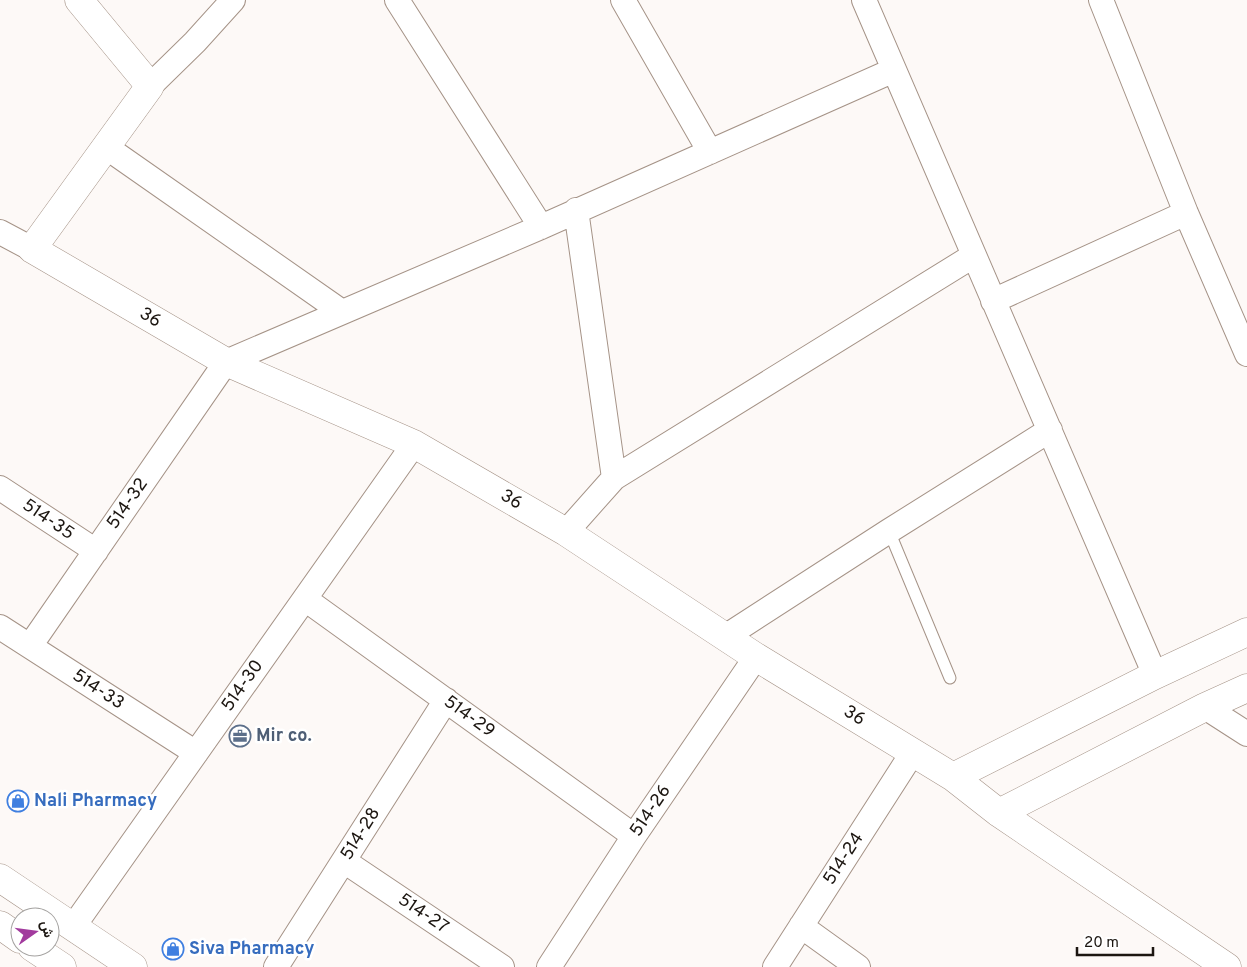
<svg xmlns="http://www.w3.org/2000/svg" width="1247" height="967" font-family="Overpass,Vazirmatn,sans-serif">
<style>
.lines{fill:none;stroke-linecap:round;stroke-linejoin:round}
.service-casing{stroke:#a59387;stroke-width:13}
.minor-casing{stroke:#a59387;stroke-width:26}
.tertiary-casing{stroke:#a59387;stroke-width:29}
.secondary-casing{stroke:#a59387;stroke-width:29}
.service{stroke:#fff;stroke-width:11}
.minor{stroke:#fff;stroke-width:24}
.tertiary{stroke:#fff;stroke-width:28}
.secondary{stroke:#fff;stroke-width:28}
.labels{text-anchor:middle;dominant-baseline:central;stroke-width:5;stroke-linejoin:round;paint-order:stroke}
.street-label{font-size:18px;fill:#1c1611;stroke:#fff}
.service-label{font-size:18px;font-weight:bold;fill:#4e5e75;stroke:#fff;text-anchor:start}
.shop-label{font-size:18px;font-weight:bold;fill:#366cbe;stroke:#fff;text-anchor:start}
</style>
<rect width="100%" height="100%" fill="#fdf9f7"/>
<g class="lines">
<g class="service-casing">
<path id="service" d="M 889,531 L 950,678"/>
</g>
<g class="minor-casing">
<path id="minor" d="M 397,0 L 541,227
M 623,0 L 710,152
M 864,0 L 1155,675
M 1101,0 L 1186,213 L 1247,354
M 150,86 L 195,42 L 233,0
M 106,147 L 342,312
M 576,210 L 614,478
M 0,232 L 32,249
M 993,301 L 1186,213
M 0,488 L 96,551
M 566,532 L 614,478 L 973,256
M 305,599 L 634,836
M 0,627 L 196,753
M 725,637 L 889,531 L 1050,430
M 30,646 L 226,362 L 541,227 L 894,70
M 1205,707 L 1247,734
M 344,861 L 502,967
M 801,926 L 858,967
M 73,927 L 414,444
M 276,967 L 446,700
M 549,967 L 634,836 L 756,657
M 775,967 L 913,752"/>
</g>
<g class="tertiary-casing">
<path id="tertiary" d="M 79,0 L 150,86 L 32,249 L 226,362 L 414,444 L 566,532 L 756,657 L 953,777 L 999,813 L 1227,967
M 953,777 L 1155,675 L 1247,632
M 999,813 L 1205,707 L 1247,688"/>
</g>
<g class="secondary-casing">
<path id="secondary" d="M 0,878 L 133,967
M 0,925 L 20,939
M 32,947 L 62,967"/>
</g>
<use href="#service" class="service"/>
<use href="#minor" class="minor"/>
<use href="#tertiary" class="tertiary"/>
<use href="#secondary" class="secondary"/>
</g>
<defs>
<g id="office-ring" transform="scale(1.125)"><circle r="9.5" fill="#fff" stroke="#5c6f8a" stroke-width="1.5"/><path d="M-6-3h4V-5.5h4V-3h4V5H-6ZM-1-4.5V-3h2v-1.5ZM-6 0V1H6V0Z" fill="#5c6f8a"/></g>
<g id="shop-ring" transform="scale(1.125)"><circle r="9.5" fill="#fff" stroke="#3f7fe0" stroke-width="1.5"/><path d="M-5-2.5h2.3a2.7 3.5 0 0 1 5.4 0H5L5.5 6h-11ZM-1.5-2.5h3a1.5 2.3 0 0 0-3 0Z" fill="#3f7fe0"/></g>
</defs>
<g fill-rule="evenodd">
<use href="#office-ring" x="240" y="736"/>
<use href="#shop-ring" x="18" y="801"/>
<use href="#shop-ring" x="173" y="949"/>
</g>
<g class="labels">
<g class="street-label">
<text transform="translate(150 318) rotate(30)">36</text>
<text transform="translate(511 500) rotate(30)">36</text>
<text transform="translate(128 504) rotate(-55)">514-32</text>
<text transform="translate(48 520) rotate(34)">514-35</text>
<text transform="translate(243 686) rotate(-55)">514-30</text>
<text transform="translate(98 690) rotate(33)">514-33</text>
<text transform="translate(854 716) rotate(31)">36</text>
<text transform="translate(469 717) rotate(36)">514-29</text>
<text transform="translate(651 811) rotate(-56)">514-26</text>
<text transform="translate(361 834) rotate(-58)">514-28</text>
<text transform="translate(844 859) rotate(-57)">514-24</text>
<text transform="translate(423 914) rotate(34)">514-27</text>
</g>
<g class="service-label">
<text x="256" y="736">Mir co.</text>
</g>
<g class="shop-label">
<text x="34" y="801">Nali Pharmacy</text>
<text x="189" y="949">Siva Pharmacy</text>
</g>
</g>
<g transform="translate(35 932) rotate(76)"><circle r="24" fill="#ffffff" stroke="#a4a2a0"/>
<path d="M0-4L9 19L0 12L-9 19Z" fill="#a23b9e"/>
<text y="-8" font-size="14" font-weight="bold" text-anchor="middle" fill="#1c1611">ش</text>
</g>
<path d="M1077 947v8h76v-8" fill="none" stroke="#1c1611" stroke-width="2.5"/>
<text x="1084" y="947" font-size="15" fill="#1c1611" stroke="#ffffff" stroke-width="4" paint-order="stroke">20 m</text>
</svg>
